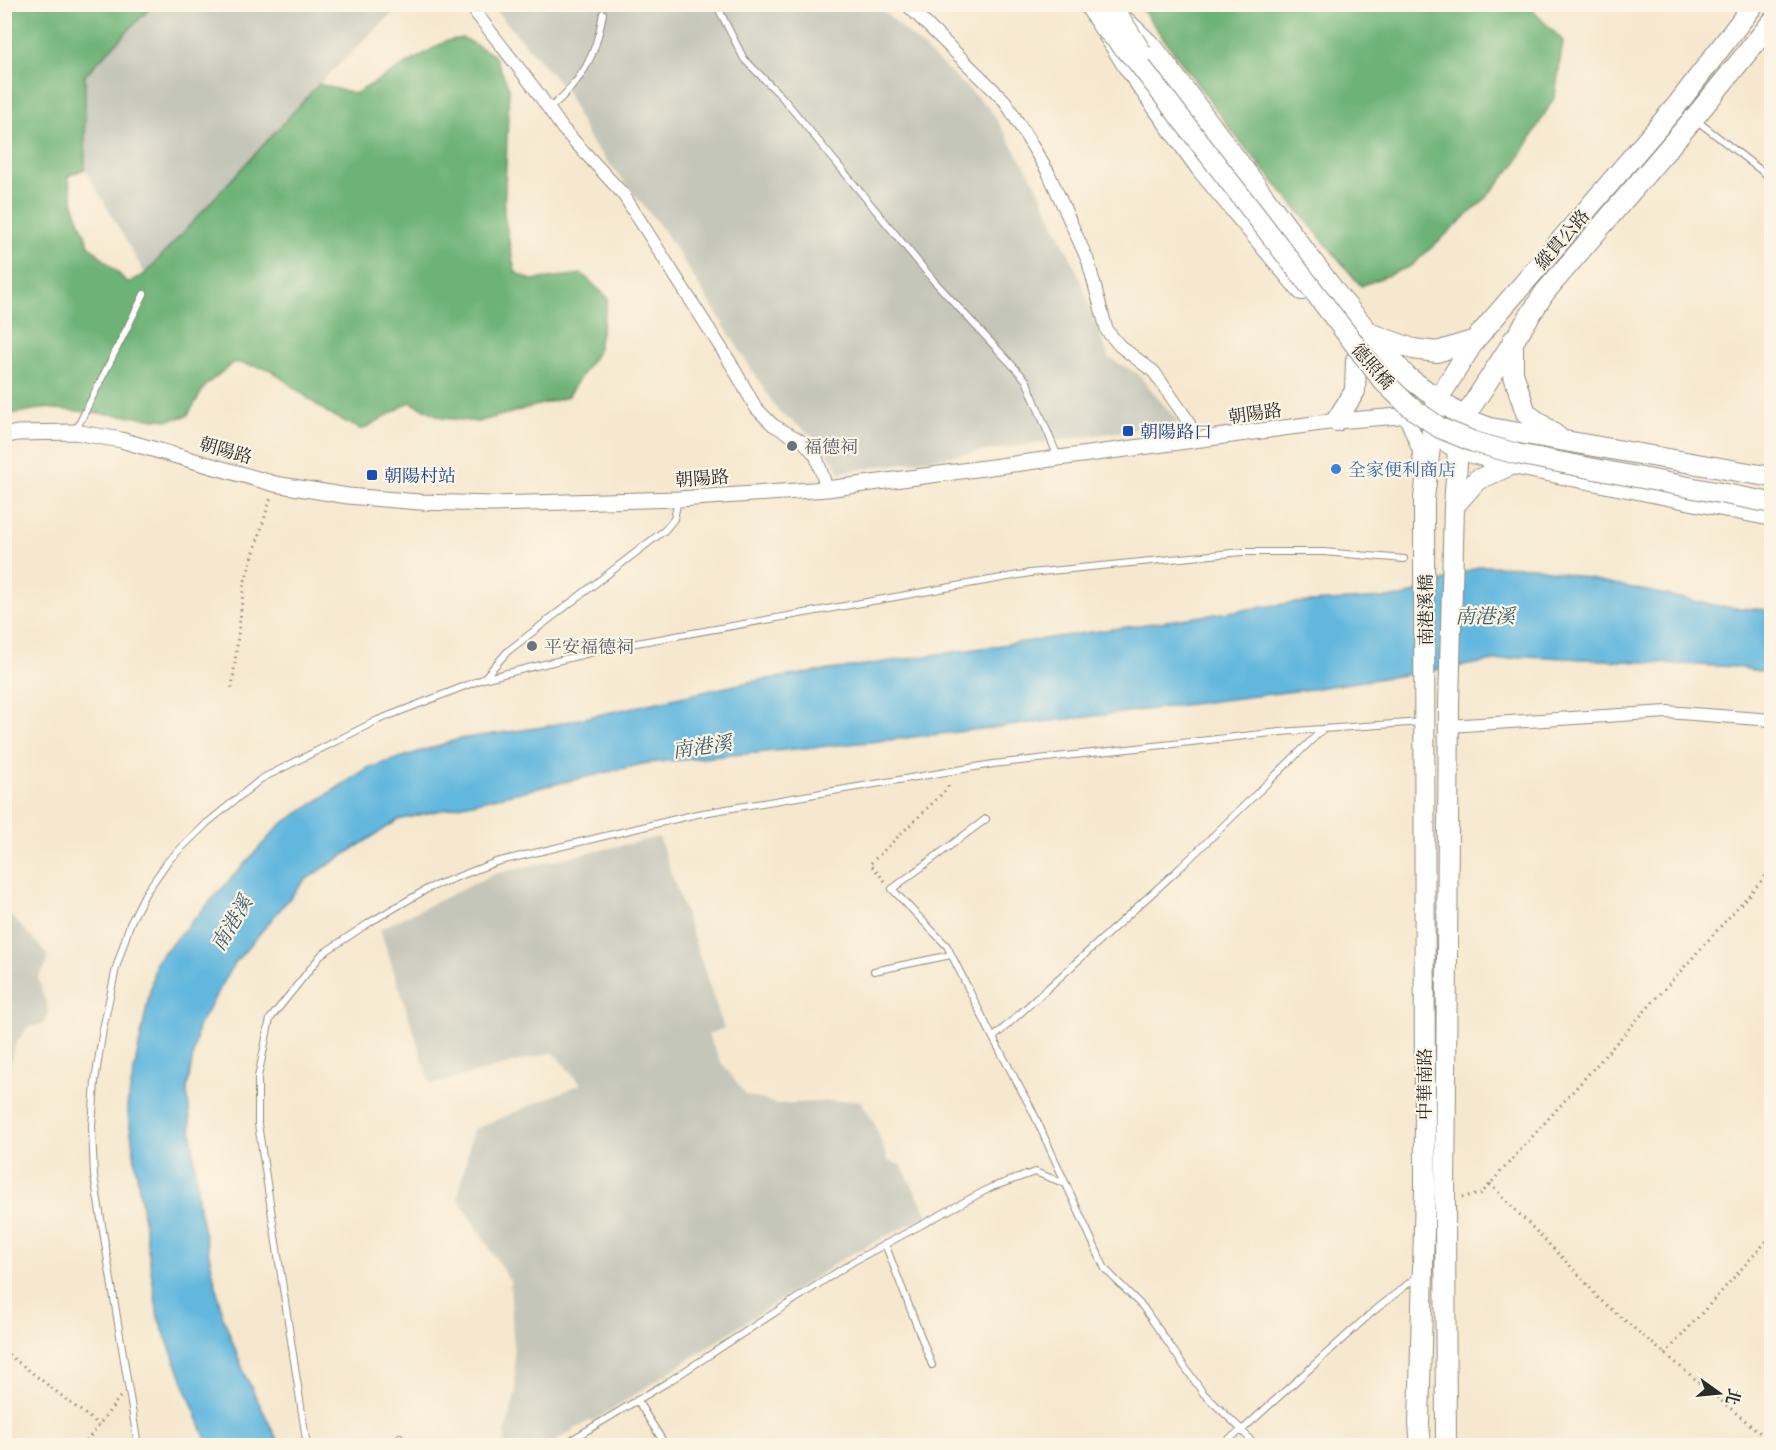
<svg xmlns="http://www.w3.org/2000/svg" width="1776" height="1450" font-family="'Gentium Book Plus','Noto Serif TC',serif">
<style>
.industrial{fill:#c4c6b9}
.forest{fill:#6db277;stroke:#4c6e51;stroke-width:1.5}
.water{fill:#62b7de;stroke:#467184;stroke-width:1.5}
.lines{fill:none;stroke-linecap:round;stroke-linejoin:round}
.service-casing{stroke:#908a7d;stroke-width:8}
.minor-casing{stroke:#908a7d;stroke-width:14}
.tertiary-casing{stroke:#908a7d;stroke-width:17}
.primary-casing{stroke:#908a7d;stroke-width:22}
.path{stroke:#908a7d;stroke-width:3;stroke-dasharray:1.5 4.5;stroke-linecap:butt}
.service{stroke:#fff;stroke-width:6}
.minor{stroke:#fff;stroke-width:12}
.tertiary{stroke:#fff;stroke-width:15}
.primary{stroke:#fff;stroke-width:20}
.primary-bridge-casing{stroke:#908a7d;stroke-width:22;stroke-linecap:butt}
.primary-bridge{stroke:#fff;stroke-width:20}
.transit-dot{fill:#1a4fb4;stroke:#fcf5e5;stroke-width:2}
.worship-dot{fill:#6b7280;stroke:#fcf5e5;stroke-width:2}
.shop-dot{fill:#3f7fe0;stroke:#fcf5e5;stroke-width:2}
.labels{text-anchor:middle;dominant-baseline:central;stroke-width:4.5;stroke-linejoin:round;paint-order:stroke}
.street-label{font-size:18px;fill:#2b2b2b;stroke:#fcf5e5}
.transit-label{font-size:18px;fill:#164399;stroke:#fcf5e5;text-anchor:start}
.worship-label{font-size:18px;fill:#5b616d;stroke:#fcf5e5;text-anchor:start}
.shop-label{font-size:18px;fill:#366cbe;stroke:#fcf5e5;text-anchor:start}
.water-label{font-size:20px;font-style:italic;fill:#3e5c6a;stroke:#fcf5e5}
</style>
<rect width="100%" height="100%" fill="#fcf5e5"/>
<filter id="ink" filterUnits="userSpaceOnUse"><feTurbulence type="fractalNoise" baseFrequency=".0167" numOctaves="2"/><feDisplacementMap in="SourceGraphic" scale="12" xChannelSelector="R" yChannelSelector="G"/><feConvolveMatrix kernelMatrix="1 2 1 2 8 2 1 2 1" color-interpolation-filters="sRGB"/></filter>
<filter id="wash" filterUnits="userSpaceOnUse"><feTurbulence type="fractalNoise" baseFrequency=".008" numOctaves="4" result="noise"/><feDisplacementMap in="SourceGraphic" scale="24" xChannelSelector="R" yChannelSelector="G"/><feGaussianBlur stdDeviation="1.35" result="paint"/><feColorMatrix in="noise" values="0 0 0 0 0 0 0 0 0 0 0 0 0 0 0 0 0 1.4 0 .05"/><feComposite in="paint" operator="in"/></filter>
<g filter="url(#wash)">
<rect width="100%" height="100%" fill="#f6e8cf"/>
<path class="industrial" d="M 153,5 L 401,5 L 319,84 L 145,274 L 85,169 L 85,75 Z
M 491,5 L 877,5 L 990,109 L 1035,182 L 1078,274 L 1109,358 L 1137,373 L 1179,423 L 840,472 L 821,442 L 778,411 L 665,232 L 589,139 L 566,91 Z
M 659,837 L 724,1028 L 708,1035 L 721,1062 L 746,1095 L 777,1104 L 860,1100 L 875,1125 L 888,1161 L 901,1165 L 928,1215 L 847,1256 L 594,1421 L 589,1421 L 549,1445 L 504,1445 L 505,1433 L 516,1392 L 510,1281 L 458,1198 L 473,1130 L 581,1084 L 553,1052 L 431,1085 L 380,929 L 494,874 Z
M 5,909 L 48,955 L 46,965 L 38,978 L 49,1013 L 43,1024 L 28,1027 L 15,1045 L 8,1072 L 5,1072 Z"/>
<path class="forest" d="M 56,4 L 153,5 L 85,75 L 85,169 L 68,176 L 75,209 L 89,245 L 128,283 L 145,274 L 319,84 L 355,94 L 446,41 L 463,38 L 494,55 L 509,88 L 504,215 L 515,272 L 531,280 L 582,274 L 608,298 L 597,352 L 567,397 L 478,422 L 443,418 L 410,402 L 362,430 L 328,413 L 269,369 L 234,362 L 206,385 L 187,416 L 168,420 L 45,408 L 5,415 L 5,5 L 36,5 L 52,7 Z
M 1139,5 L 1527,5 L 1563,41 L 1555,96 L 1517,162 L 1481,203 L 1411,266 L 1361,286 L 1234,134 Z"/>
<path class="water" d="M 1480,566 L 1534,567 L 1722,607 L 1771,610 L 1771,673 L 1736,667 L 1527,656 L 1311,689 L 1095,716 L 870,742 L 647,763 L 398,820 L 305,880 L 234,964 L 198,1027 L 187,1090 L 199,1209 L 222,1314 L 245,1375 L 280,1445 L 208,1445 L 158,1317 L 127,1106 L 156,961 L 280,825 L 368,768 L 459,739 L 543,727 L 754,681 L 1291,603 L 1403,597 Z"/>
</g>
<g filter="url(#ink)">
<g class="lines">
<g class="service-casing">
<path id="service" d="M 716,4 L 744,59 L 782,97 L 934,281 L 1026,380 L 1058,457
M 549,109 C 582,81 596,57 603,13
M 1696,120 L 1772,179
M 76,430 L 144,294
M 484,678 L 508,651 L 665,530 L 674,519 L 678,500
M 986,819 L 892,889 L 947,946 L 993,1038
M 874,971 L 951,955
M 885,1244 L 932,1365
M 637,1400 L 666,1446
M 400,1437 L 401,1446
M 138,1446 L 94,1176 L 92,1127 L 95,1081 L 103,1029 L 116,968 L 130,924 L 145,894 L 168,861 L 207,823 L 261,779 L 378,720 L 483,679 L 614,647 L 1030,573 L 1242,552 L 1324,552 L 1404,559
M 307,1446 L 258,1124 L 258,1077 L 270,1019 L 322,954 L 372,921 L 429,888 L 496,862 L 697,814 L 993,764 L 1280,732 L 1422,722
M 561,1446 L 668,1382 L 854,1261 L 992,1187 L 1035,1172 L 1066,1184
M 1218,1446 L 1242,1430 L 1369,1315 L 1419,1275
M 1255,1446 L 1242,1430 L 1203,1393 L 1143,1307 L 1105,1269 L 1032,1110 L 993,1038 L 1181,867 L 1323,729"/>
</g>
<g class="minor-casing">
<path id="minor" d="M 469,4 L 535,89 L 563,129 L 623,194 L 730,362 L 756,408 L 773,425 L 805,443 L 816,456 L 827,489
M 906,4 L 1005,101 L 1048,172 L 1088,261 L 1107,331 L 1120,346 L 1154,372 L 1186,418 L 1197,440
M 1449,726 L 1667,712 L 1772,720"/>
</g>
<g class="tertiary-casing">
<path id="tertiary" d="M 1406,415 L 1420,450 L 1422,469
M 4,436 L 17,433 L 75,432 L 121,440 L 275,484 L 348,496 L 419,502 L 493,504 L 679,499 L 827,489 L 1336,421 L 1425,414"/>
</g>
<g class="primary-casing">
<path id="primary" d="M 1089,4 L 1128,66 L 1201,168 L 1302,290
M 1111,4 L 1118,15 L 1154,49 L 1339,297 L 1406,376 L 1464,418 L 1490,428 L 1772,477
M 1372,334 L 1413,349 L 1437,352 L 1475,340
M 1513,340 L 1513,373 L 1526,413 L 1558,437
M 1336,421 L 1355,391 L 1356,360
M 1447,442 L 1458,449 L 1513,464 L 1772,516
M 1454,506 L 1477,480 L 1513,464
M 1421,1446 L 1419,1424 L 1425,1190 L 1424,498 L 1434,413 L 1438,399 L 1475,340 L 1677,105 L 1754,4
M 1446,1446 L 1445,1201 L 1449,706 L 1454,506 L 1458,449 L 1464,418 L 1545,292 L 1694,118 L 1772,22"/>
</g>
<path class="path" d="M 232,688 L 244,584 L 271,497
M 885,881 L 870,864 L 948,788 L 948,783
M 1490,1184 L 1582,1278 L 1599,1299 L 1772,1443
M 1462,1197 L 1481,1194 L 1772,869
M 4,1351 L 99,1425
M 1665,1354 L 1772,1235
M 83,1446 L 120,1397"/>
<use href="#service" class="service"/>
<use href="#minor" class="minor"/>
<use href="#tertiary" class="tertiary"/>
<use href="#primary" class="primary"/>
<g class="primary-bridge-casing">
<path id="primary-bridge" d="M 1118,15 L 1142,53
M 1105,28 L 1136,60 L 1383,381 L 1409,406 L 1440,428 L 1474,442 L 1517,454 L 1772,503"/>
</g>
<use href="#primary-bridge" class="primary-bridge"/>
</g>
</g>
<g class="transit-dot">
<rect x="1122" y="425" width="12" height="12" rx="3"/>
<rect x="366" y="469" width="12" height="12" rx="3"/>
</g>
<g class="worship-dot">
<circle cx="792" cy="446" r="6"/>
<circle cx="532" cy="646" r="6"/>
</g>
<circle class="shop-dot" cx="1336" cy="469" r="6"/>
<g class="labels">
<g class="street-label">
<text transform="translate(1562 239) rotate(-49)">縱貫公路</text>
<text transform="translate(1373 366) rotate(49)">德照橋</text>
<text transform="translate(1255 413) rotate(-8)">朝陽路</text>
<text transform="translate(226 450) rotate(16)">朝陽路</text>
<text transform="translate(702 478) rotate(-4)">朝陽路</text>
<text transform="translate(1425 610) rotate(-90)">南港溪橋</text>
<text transform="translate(1424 1084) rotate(-90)">中華南路</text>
</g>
<g class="transit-label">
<text x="1140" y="431">朝陽路口</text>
<text x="384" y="475">朝陽村站</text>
</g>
<g class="worship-label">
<text x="804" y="446">福德祠</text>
<text x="544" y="646">平安福德祠</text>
</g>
<g class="shop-label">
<text x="1348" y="469">全家便利商店</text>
</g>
<g class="water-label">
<text x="1485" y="615">南港溪</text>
<text transform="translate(702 746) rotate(-8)">南港溪</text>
<text transform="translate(231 923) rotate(-59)">南港溪</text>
</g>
</g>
<rect width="1776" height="1450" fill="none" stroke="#fcf5e5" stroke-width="24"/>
<g transform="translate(1719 1393) rotate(105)" stroke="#fcf5e5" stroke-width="4.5" paint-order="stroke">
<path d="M0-4.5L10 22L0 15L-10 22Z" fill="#2b2b2b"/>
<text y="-9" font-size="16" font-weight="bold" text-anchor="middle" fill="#2b2b2b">北</text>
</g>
</svg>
